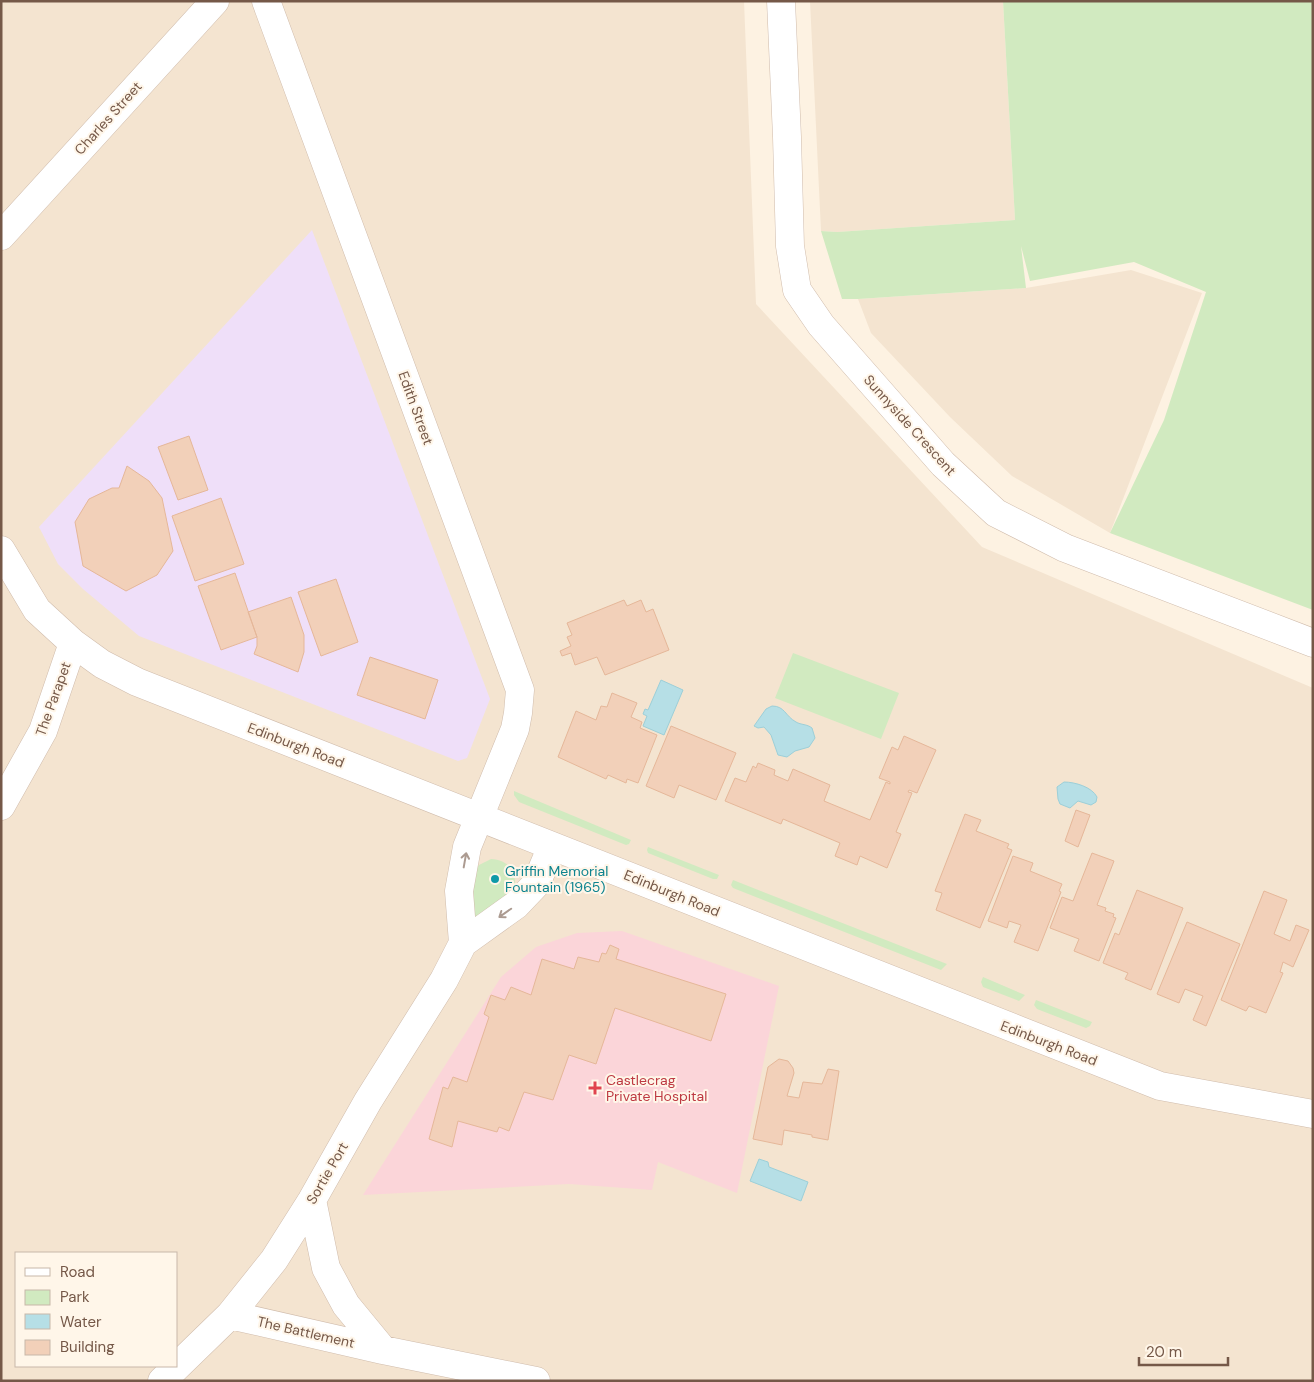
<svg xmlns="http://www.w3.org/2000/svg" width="1314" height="1382" font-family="'DM Sans',sans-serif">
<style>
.residential{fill:#f4e4d0;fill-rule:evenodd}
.education{fill:#efdff9}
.medical{fill:#fbd5d9}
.green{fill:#d1eac0}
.water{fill:#b6dfe6;stroke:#9ccfd8}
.building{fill:#f2d0b9;stroke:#e5b799}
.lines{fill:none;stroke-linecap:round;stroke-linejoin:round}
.minor-casing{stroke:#d0bcac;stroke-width:29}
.minor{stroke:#fff;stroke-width:28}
.oneway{stroke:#ac9b91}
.culture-dot{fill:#0f9aa8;stroke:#fff6e9;stroke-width:2}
.health-dot{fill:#e0444e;stroke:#fff6e9;stroke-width:2}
.labels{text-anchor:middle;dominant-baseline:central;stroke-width:4;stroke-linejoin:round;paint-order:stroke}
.street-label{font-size:14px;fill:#755848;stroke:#fff6e9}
.culture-label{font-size:14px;fill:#0d838f;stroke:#fff6e9;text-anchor:start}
.health-label{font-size:14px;fill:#be3a42;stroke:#fff6e9;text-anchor:start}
</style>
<rect width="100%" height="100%" fill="#fdf2e2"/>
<path class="residential" d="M 1,1 L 744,1 L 756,304 L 982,547 L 1313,688 L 1313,1381 L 1,1381 ZM 16,1253 L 176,1253 L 176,1366 L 16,1366 Z
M 810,1 L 1003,1 L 1015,220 L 837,232 L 821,231 Z
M 1131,270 L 1202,293 L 1110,533 L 1012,476 L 950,417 L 871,333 L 858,299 L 1026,288 Z"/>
<path class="education" d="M 312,230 L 490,699 L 467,758 L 458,761 L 139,636 L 83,589 L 58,564 L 39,527 Z"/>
<path class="medical" d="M 622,931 L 779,986 L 737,1193 L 658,1162 L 652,1190 L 569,1184 L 363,1195 L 501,977 L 536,947 L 577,933 Z"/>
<path class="green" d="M 1003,1 L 1313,1 L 1313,610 L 1110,533 L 1164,420 L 1206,292 L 1134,262 L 1030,281 L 1021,246 L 1026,288 L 858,299 L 842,299 L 821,231 L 837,232 L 1015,220 Z
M 793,653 L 899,693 L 881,739 L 775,698 Z
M 514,791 L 631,840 L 629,844 L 626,845 L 519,802 L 514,795 Z
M 648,847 L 719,875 L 717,879 L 713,879 L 648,853 L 647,850 Z
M 491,859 C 511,860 519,875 513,893 L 476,918 L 472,919 L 467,902 L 475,871 L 479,865 Z
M 733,880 L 947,964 L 941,970 L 733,888 L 731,885 Z
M 983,977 L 1025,995 L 1019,1001 L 983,987 L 981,982 Z
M 1036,1000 L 1092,1022 L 1090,1026 L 1086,1028 L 1037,1009 L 1034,1005 Z"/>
<path class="water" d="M 661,680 L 683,690 L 664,735 L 643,726 L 647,716 L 643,714 L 645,709 L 648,710 Z
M 772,706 C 785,706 785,716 796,722 C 801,725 807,724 812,728 L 815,738 L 809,747 L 795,751 L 787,757 L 778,755 L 771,735 L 764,727 L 758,728 L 754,726 L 766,709 Z
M 1064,782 C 1075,782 1092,787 1097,797 L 1096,802 L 1091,805 L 1078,801 L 1070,808 L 1060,804 L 1058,799 L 1057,787 Z
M 759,1159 L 768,1162 L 769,1167 L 808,1182 L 801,1201 L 750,1181 Z"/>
<path class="building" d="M 189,436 L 208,490 L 178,500 L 158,447 Z
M 127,466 L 149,481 L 162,498 L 173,551 L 157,575 L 126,591 L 83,566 L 75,522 L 89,499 L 112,488 L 119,488 Z
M 221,498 L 244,564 L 195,581 L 172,516 Z
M 235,573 L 257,637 L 221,650 L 198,586 Z
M 336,579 L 358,642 L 321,656 L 298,592 Z
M 291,597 L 304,635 L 304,652 L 298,672 L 254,654 L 257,646 L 257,637 L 248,612 Z
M 624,600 L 627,606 L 641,600 L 646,612 L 653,609 L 669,650 L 605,675 L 597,657 L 575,665 L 571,653 L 562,656 L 560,651 L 571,646 L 567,637 L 572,635 L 567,623 Z
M 370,657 L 438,680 L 425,719 L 357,695 Z
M 612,693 L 637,703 L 631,717 L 642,722 L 640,728 L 657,735 L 638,783 L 627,779 L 626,783 L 608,775 L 606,779 L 558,757 L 576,711 L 596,720 L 601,706 L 607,707 Z
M 671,726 L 736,753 L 716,800 L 679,785 L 674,798 L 646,786 Z
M 904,736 L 936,750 L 917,793 L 909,790 L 908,792 L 912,793 L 896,832 L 901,834 L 887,868 L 860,856 L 857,865 L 835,856 L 840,843 L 783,819 L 781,824 L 725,801 L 735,778 L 746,782 L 753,766 L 756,768 L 758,763 L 775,770 L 774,775 L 788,781 L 793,769 L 830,785 L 824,801 L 870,820 L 886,782 L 890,784 L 890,782 L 879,778 L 892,747 L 898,750 Z
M 1076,810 L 1090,815 L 1078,847 L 1065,841 Z
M 965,814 L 981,820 L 976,831 L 1009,844 L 1007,848 L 1012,850 L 980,928 L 936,910 L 942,893 L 935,891 Z
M 1092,853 L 1114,861 L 1097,905 L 1106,908 L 1105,911 L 1114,914 L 1113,917 L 1116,918 L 1099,961 L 1074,951 L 1079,939 L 1050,928 L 1062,897 L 1073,901 Z
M 1013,856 L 1033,863 L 1030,871 L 1062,884 L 1059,891 L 1061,892 L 1038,951 L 1014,942 L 1021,925 L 1009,921 L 1007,928 L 988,921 Z
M 1137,890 L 1183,908 L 1151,990 L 1125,979 L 1128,973 L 1103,963 L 1115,933 L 1119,935 Z
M 1264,891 L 1287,900 L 1274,934 L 1290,941 L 1296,925 L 1309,930 L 1293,967 L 1283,962 L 1280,972 L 1283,973 L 1266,1013 L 1249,1006 L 1246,1011 L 1221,1000 Z
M 1187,922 L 1240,944 L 1206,1026 L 1193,1020 L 1203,996 L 1185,989 L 1179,1003 L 1157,994 Z
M 610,945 L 619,949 L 616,959 L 726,994 L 711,1041 L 615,1008 L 596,1064 L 569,1055 L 553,1100 L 524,1092 L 509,1131 L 499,1127 L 497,1132 L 458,1121 L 452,1147 L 429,1139 L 443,1087 L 448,1089 L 453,1077 L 467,1082 L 489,1017 L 484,1014 L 491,995 L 505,1000 L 511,987 L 531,995 L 542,959 L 574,969 L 578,957 L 599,962 L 602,953 L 606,954 Z
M 779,1059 L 788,1061 L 793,1068 L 794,1073 L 787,1096 L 799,1098 L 803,1082 L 822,1084 L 828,1069 L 839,1071 L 828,1140 L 812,1137 L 812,1135 L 784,1130 L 782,1145 L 753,1139 L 768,1067 Z"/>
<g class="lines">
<g class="minor-casing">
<path id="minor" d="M 266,1 L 520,690 L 518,713 L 515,729 L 467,847 L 459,891 L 463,943
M 781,1 L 787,137 L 790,246 L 797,290 L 821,325 L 943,464 L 996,513 L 1065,548 L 1313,643
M 1,236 L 215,1
M 1,550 L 37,610 L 73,643 L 102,664 L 137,682 L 1160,1086 L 1313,1114
M 1,806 L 43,731 L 73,643
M 312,1200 L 326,1268 L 346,1305 L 383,1350
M 230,1315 L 383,1350 L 536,1381
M 162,1381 L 230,1315 L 274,1260 L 312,1200 L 368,1101 L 444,980 L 463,943 L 516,905 L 536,884 L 552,846"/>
</g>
<use href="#minor" class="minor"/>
</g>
<defs><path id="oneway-shaft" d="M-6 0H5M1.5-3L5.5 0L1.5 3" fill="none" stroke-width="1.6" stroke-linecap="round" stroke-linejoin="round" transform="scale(1.25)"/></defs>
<g class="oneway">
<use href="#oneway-shaft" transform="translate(465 860) rotate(-80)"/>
<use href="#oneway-shaft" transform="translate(505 913) rotate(145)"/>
</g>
<circle class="culture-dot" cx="495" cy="879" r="5"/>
<path class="health-dot" d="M592.5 1080.5h5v5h5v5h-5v5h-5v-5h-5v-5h5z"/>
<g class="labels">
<g class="street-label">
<text transform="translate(108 118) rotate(-48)">Charles Street</text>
<text transform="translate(416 408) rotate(70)">Edith Street</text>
<text transform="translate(910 425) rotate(48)">Sunnyside Crescent</text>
<text transform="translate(53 699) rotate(-70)">The Parapet</text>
<text transform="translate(296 745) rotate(21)">Edinburgh Road</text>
<text transform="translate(672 893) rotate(22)">Edinburgh Road</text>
<text transform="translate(1049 1043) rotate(21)">Edinburgh Road</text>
<text transform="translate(327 1173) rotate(-60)">Sortie Port</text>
<text transform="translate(306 1332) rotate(13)">The Battlement</text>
</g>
<g class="culture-label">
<text x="505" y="871">Griffin Memorial<tspan x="505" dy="16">Fountain (1965)</tspan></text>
</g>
<g class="health-label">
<text x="606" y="1080">Castlecrag<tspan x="606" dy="16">Private Hospital</tspan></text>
</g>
</g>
<rect width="1314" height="1382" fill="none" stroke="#755848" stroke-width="5"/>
<rect x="15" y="1252" width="162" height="115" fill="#fff6e9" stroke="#c8b7a9"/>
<rect x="25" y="1268" width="25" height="8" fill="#ffffff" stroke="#c8b7a9"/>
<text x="60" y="1277" font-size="15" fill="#755848">Road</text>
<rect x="25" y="1290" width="25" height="15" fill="#d1eac0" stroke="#c8b7a9"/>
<text x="60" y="1302" font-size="15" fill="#755848">Park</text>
<rect x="25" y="1314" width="25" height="15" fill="#b6dfe6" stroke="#c8b7a9"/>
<text x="60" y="1327" font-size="15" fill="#755848">Water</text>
<rect x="25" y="1340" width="25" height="15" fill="#f2d0b9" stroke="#c8b7a9"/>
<text x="60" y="1352" font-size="15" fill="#755848">Building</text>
<path d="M1139 1357v8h89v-8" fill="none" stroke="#755848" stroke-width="2.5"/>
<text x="1146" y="1357" font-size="15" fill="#755848" stroke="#fff6e9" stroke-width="4" paint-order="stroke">20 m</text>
</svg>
